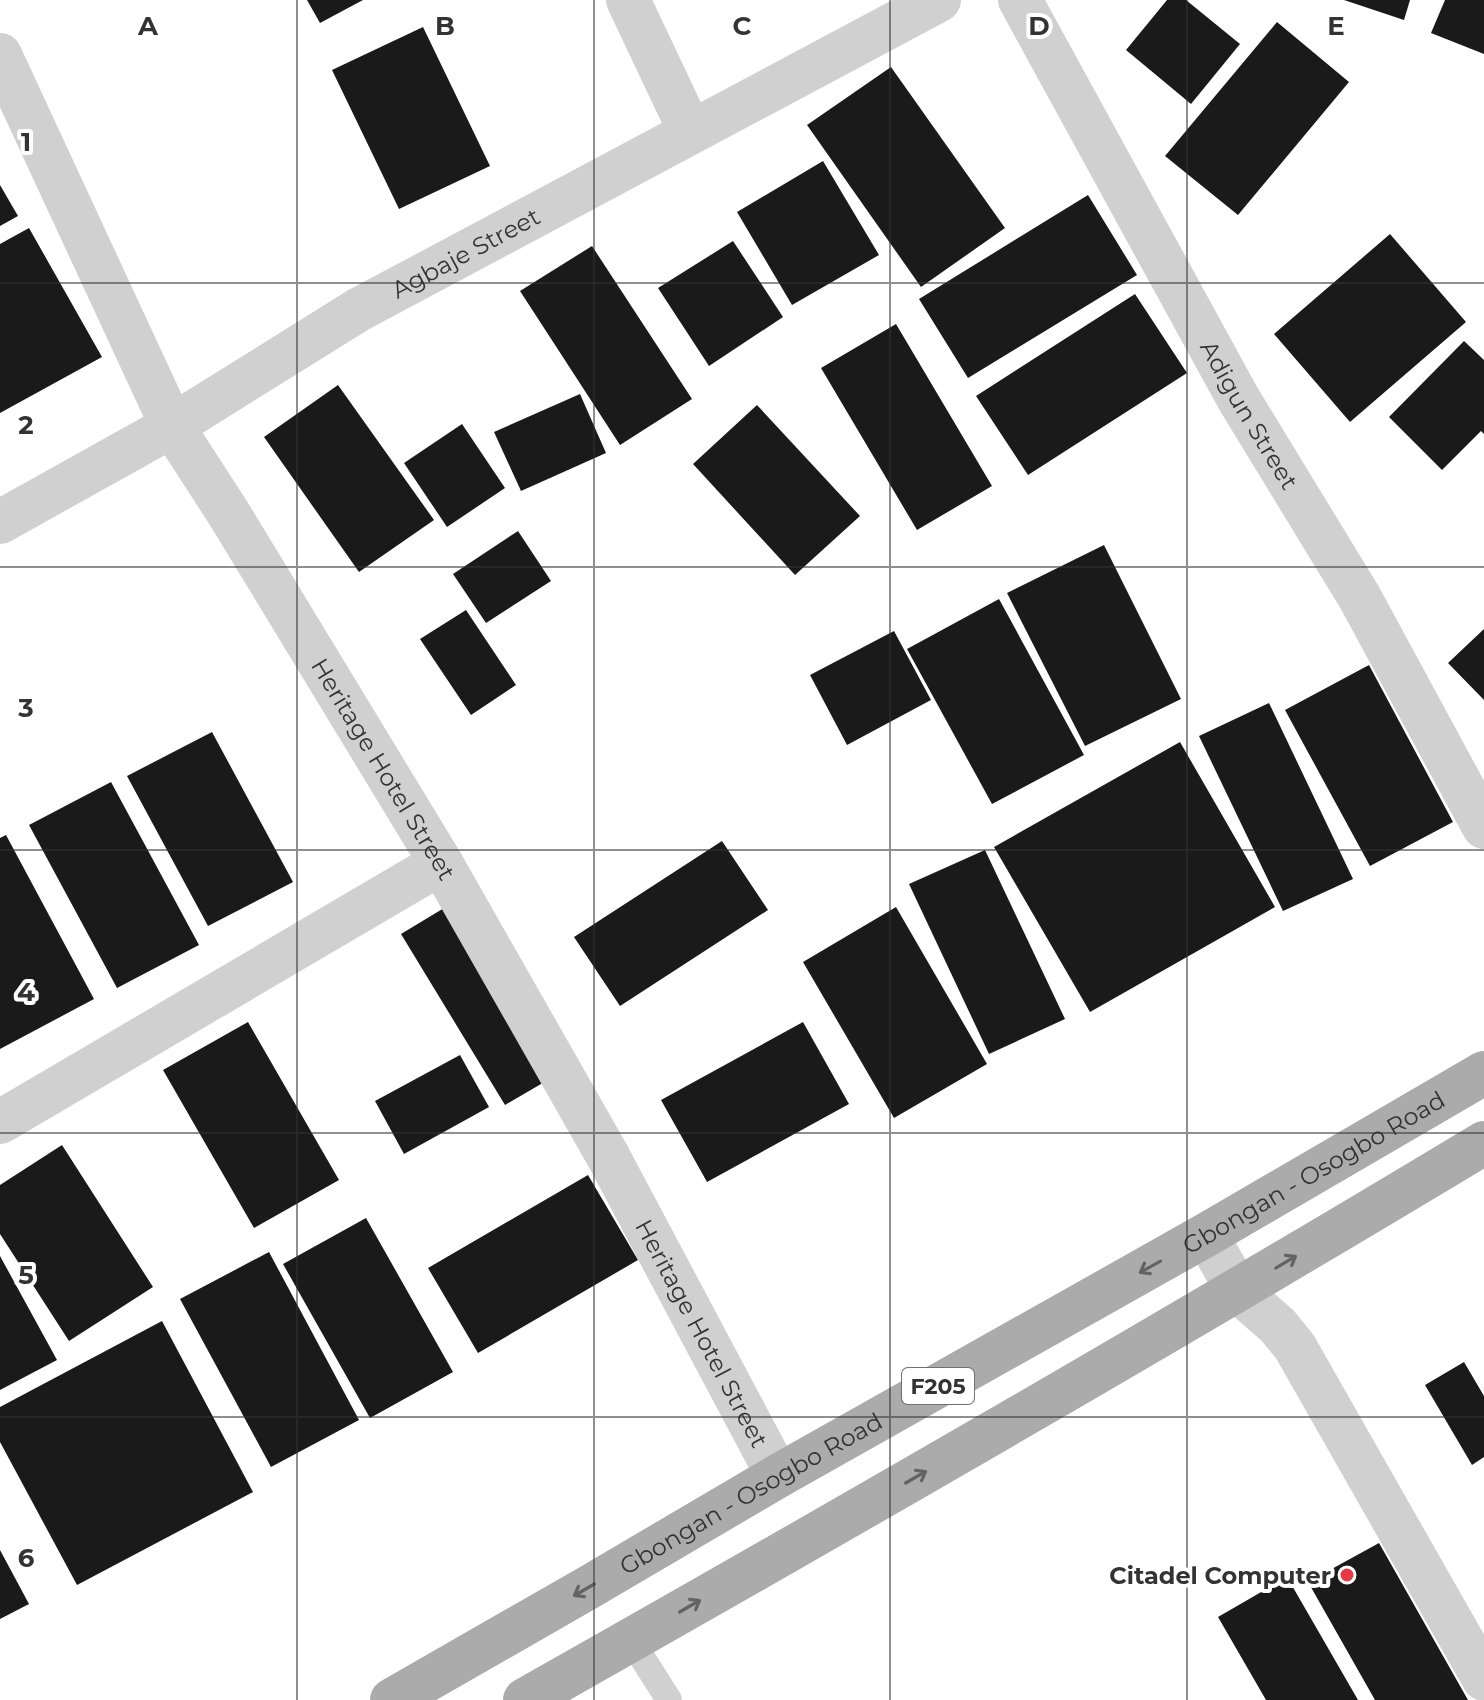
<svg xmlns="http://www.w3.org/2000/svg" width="1484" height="1700" font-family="Montserrat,sans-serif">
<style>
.building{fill:#1a1a1a}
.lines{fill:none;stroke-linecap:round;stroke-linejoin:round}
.service{stroke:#d0d0d0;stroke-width:26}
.minor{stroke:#d0d0d0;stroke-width:44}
.primary{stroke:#ababab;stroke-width:44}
.oneway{stroke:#636363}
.grid{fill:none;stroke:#333;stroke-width:2;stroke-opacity:0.55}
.poi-dot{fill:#e63946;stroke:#fff;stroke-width:3}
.labels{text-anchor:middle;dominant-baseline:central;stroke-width:8;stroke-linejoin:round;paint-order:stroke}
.shield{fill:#fff;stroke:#707070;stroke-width:2}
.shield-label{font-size:22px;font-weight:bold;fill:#333}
.street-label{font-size:24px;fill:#333;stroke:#fff}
.poi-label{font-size:24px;font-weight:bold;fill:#333;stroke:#fff;text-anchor:end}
.grid-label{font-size:26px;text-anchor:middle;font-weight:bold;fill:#333;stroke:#fff;stroke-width:8;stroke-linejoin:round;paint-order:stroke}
</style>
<rect width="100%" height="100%" fill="#fff"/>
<path class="building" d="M 307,0 L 363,0 L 320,23 Z
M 1167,0 L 1186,0 L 1240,44 L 1191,104 L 1126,50 Z
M 1344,0 L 1410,0 L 1404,20 Z
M 1445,0 L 1484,0 L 1484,54 L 1431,33 Z
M 1277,22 L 1349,82 L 1238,215 L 1165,156 Z
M 423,27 L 490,166 L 399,209 L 332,70 Z
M 891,67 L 1005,228 L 921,287 L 807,125 Z
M 823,161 L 879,255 L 792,305 L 737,212 Z
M 0,185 L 18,216 L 0,226 Z
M 1088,195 L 1137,275 L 968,378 L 919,299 Z
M 29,228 L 102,357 L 0,413 L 0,244 Z
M 1390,234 L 1466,322 L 1350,422 L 1274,334 Z
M 733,241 L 783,317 L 709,366 L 658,288 Z
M 592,246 L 692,399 L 620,445 L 520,291 Z
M 1135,294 L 1187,373 L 1028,475 L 976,396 Z
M 896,324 L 992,486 L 917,530 L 821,368 Z
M 1464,341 L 1484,360 L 1484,434 L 1481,431 L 1442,470 L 1389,417 Z
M 338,385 L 434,520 L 359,572 L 264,437 Z
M 580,394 L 606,453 L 521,491 L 494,432 Z
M 757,405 L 860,516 L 795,575 L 693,464 Z
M 462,424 L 505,488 L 447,527 L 404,463 Z
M 518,531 L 551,581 L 486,623 L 453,574 Z
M 1104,545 L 1181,699 L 1085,746 L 1007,593 Z
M 999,599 L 1084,755 L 992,804 L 907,649 Z
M 466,610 L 516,685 L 471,715 L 420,639 Z
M 1484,629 L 1484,700 L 1448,663 Z
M 894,631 L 931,700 L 847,745 L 810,675 Z
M 1369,665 L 1453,822 L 1370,866 L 1285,710 Z
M 1269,703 L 1353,879 L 1283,911 L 1199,736 Z
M 212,732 L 293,882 L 208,926 L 127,776 Z
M 1180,742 L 1275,907 L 1090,1012 L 994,847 Z
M 111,782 L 199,945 L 117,988 L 29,825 Z
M 6,835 L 94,999 L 0,1049 L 0,838 Z
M 722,841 L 768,910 L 620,1006 L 574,937 Z
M 985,850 L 1065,1019 L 989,1054 L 909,884 Z
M 449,905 L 553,1077 L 505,1105 L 401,934 Z
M 896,907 L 987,1064 L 894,1118 L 803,962 Z
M 248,1022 L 339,1180 L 254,1228 L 163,1070 Z
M 803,1022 L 849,1104 L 707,1182 L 661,1100 Z
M 460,1055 L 489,1107 L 404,1154 L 375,1101 Z
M 62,1145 L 153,1287 L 69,1341 L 0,1234 L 0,1185 Z
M 588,1175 L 638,1260 L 478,1353 L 428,1268 Z
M 366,1218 L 453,1372 L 370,1418 L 283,1264 Z
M 269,1252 L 359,1420 L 271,1467 L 180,1299 Z
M 0,1256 L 57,1360 L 0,1390 Z
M 162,1321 L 253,1492 L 77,1585 L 0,1442 L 0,1407 Z
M 1464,1362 L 1484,1396 L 1484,1457 L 1472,1465 L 1425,1385 Z
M 1379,1543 L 1468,1700 L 1375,1700 L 1308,1582 Z
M 0,1550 L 29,1604 L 0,1619 Z
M 1287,1577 L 1358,1700 L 1266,1700 L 1218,1617 Z"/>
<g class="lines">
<path class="service" d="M 631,1640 L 669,1700"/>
<g class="minor">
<path d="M 628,0 L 690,131"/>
<path id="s1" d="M 1020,0 L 1238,398 L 1360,598 L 1484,827"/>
<path id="s2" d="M 0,55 L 172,426 L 229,514 L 441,863 L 609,1158 L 778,1476"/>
<path id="s3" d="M 0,522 L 172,426 L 358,310 L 939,0"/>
<path d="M 0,1122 L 441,863"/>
<path d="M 1206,1235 L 1238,1291 L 1278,1326 L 1295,1347 L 1484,1679"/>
</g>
<g class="primary">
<path id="s4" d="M 392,1700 L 591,1586 L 778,1476 L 1206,1235 L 1484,1073"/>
<path d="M 525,1700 C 847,1518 1167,1334 1484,1143"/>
</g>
</g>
<defs><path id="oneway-shaft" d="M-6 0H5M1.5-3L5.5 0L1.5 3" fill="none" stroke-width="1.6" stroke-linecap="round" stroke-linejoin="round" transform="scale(2)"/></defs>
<g class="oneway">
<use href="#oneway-shaft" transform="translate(1286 1262) rotate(-31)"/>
<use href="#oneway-shaft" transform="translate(1150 1267) rotate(151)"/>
<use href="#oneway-shaft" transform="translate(916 1477) rotate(-30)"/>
<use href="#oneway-shaft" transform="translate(584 1590) rotate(150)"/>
<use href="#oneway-shaft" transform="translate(690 1606) rotate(-30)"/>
</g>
<path class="grid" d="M 297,0 L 297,1700M 594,0 L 594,1700M 890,0 L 890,1700M 1187,0 L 1187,1700M 0,283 L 1484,283M 0,567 L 1484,567M 0,850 L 1484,850M 0,1133 L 1484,1133M 0,1417 L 1484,1417"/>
<circle class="poi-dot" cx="1347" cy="1575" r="8"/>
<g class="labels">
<rect class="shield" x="902" y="1368" width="72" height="36" rx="6"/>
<g class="shield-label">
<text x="938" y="1386">F205</text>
</g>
<g class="street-label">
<text stroke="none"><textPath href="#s3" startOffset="538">Agbaje Street</textPath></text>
<text stroke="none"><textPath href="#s1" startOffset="474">Adigun Street</textPath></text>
<text stroke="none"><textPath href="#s2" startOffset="812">Heritage Hotel Street</textPath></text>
<text stroke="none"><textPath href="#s4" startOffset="1062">Gbongan - Osogbo Road</textPath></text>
<text stroke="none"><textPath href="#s2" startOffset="1460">Heritage Hotel Street</textPath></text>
<text stroke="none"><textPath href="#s4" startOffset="414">Gbongan - Osogbo Road</textPath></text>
</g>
<g class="poi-label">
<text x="1331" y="1575">Citadel Computer</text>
</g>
</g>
<g class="grid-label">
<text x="148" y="35">A</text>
<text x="445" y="35">B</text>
<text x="742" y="35">C</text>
<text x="1039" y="35">D</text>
<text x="1336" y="35">E</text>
<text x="26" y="151">1</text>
<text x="26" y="434">2</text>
<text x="26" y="717">3</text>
<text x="26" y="1001">4</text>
<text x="26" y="1284">5</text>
<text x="26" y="1567">6</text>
</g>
</svg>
